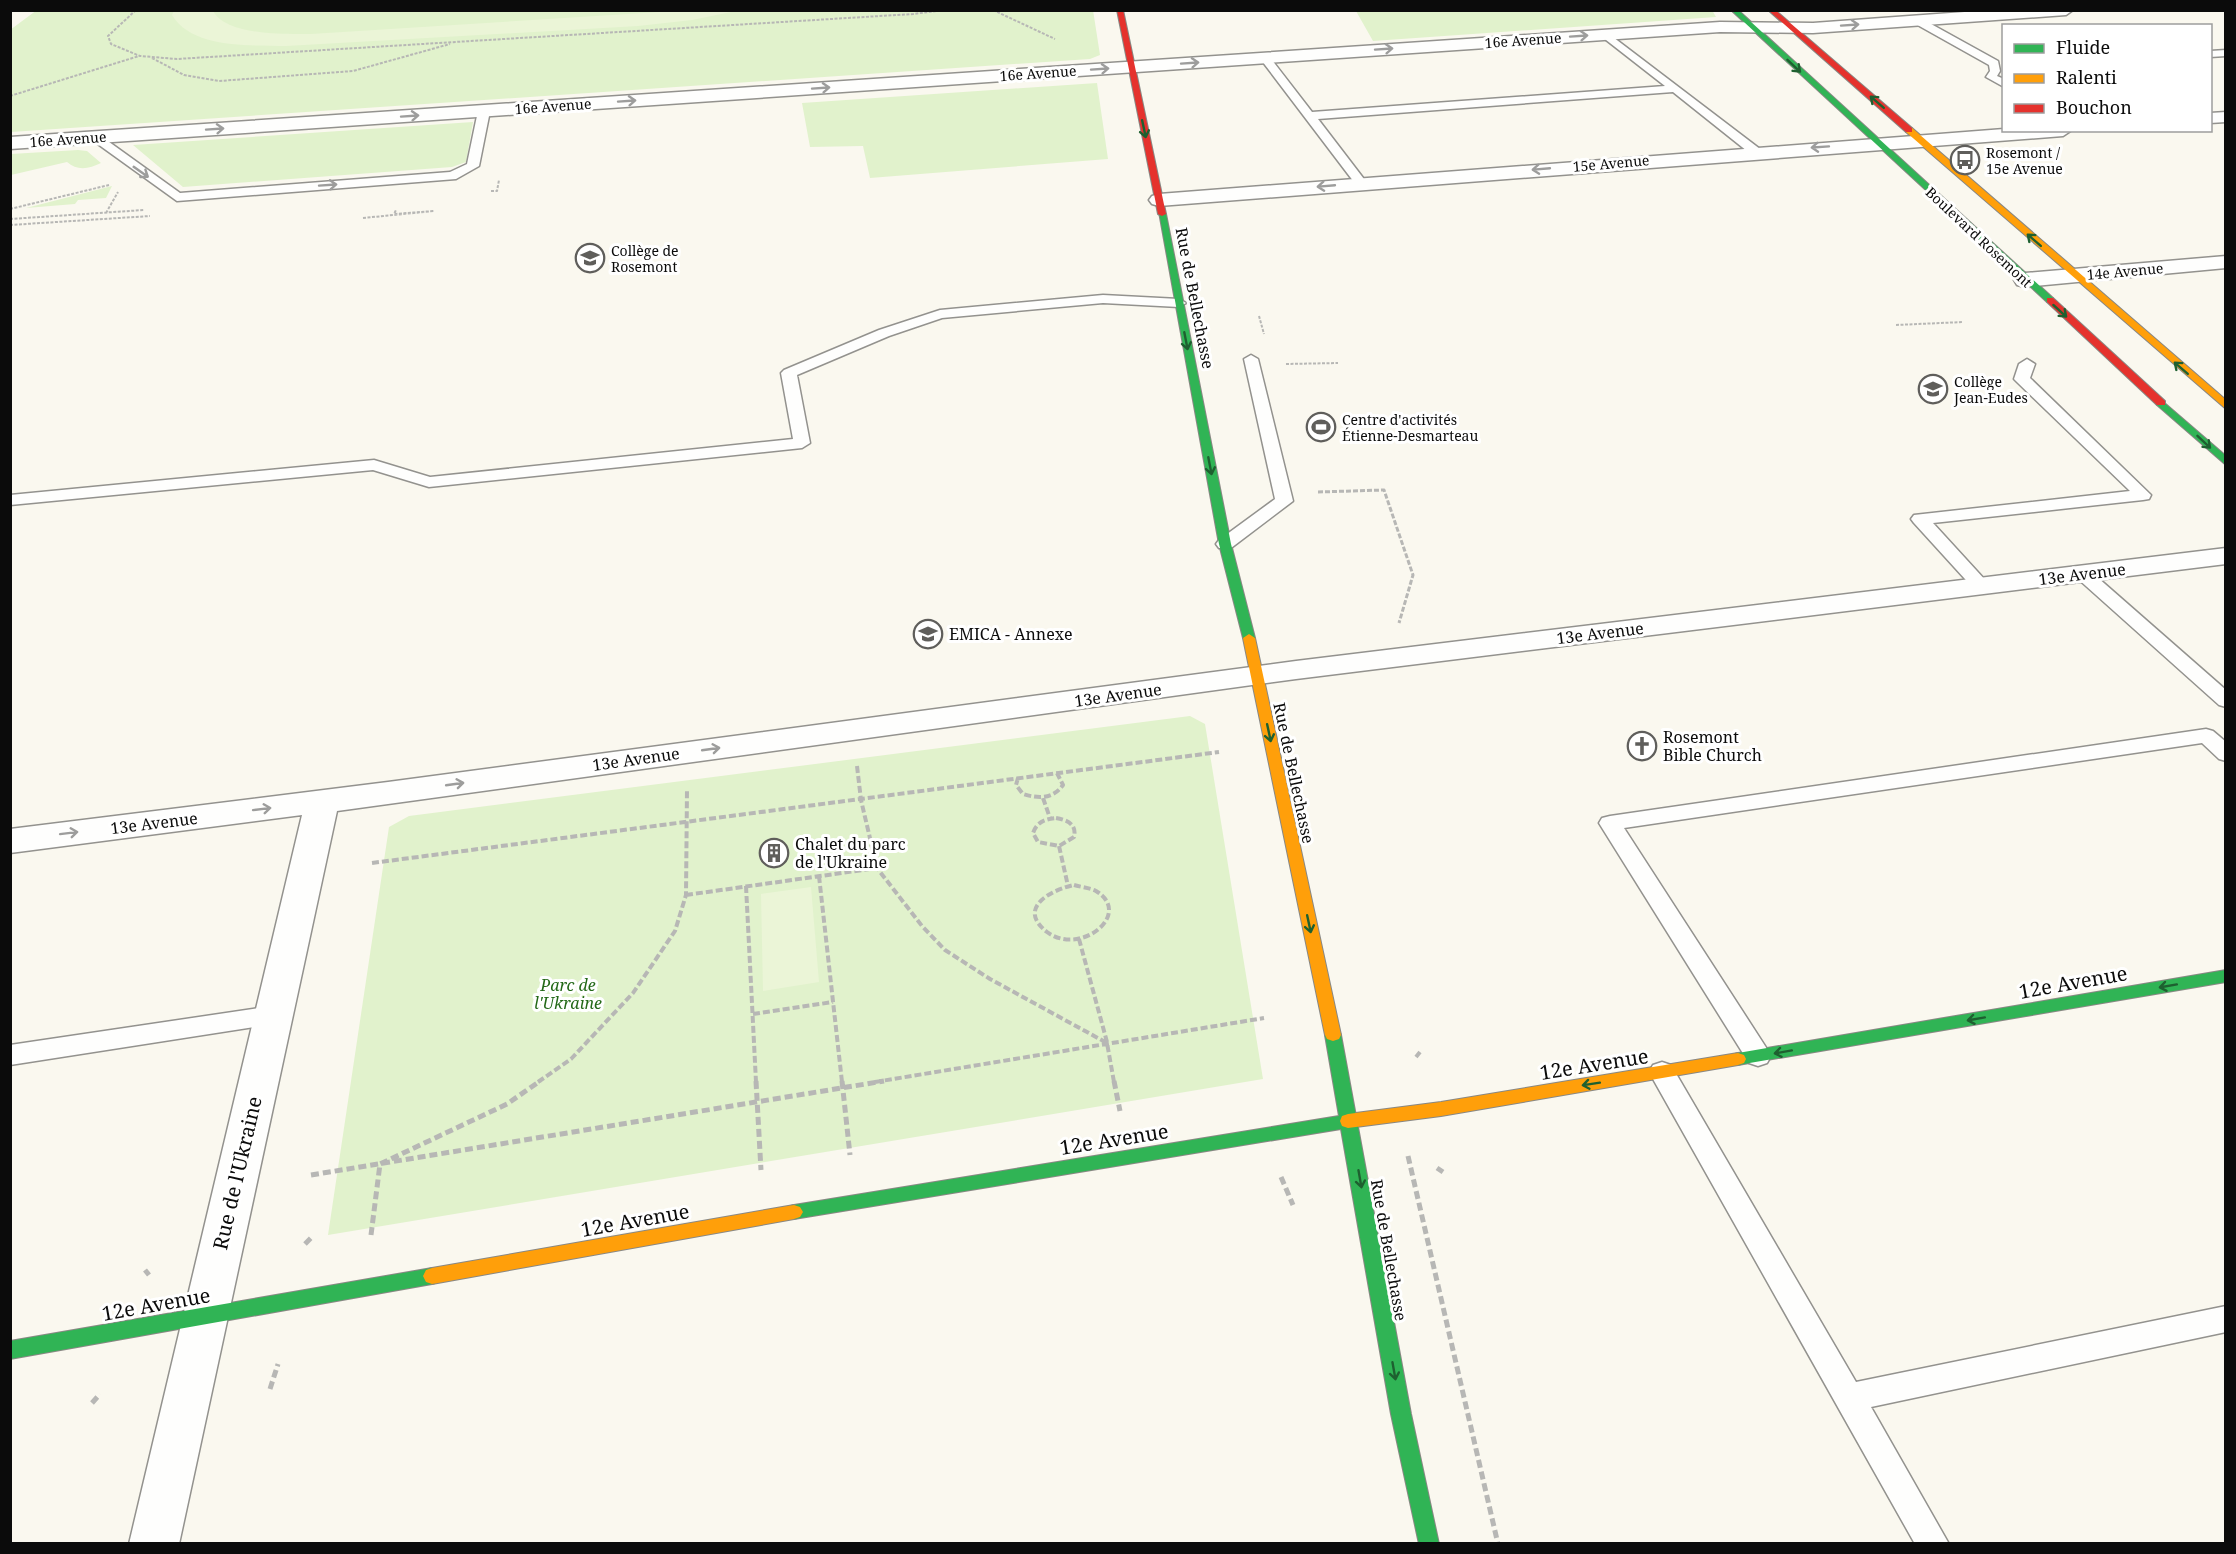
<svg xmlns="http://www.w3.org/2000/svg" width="2236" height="1554" font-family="'Noto Serif',serif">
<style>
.green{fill:#e1f2cc}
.pitch{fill:#ebf5d7}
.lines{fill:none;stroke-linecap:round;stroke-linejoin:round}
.lane-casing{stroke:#93928e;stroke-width:3}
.street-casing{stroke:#93928e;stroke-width:3}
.fast-casing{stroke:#898884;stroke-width:2}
.slow-casing{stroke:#898884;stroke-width:2}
.jam-casing{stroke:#898884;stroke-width:2}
.path-far3{stroke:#b7b7b5;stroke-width:2;stroke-dasharray:3 1.5;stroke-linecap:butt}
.path-far2{stroke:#b7b7b5;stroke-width:3;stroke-dasharray:5 2;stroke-linecap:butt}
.path-far1{stroke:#b7b7b5;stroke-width:4;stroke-dasharray:7 3;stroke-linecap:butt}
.path{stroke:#b7b7b5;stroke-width:5;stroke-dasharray:8 4;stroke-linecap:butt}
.lane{fill:#fefefd;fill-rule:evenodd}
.street{fill:#fefefd;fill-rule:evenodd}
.fast{fill:#30b455;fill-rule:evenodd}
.slow{fill:#ff9f0a;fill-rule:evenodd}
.jam{fill:#e5322d;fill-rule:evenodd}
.oneway{stroke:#9d9d9c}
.oneway2{stroke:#1e6030}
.labels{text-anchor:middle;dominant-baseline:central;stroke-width:6;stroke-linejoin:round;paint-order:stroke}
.far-street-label{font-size:14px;fill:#0b0b0b;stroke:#fff}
.far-poi-label{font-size:14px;fill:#0b0b0b;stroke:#fff;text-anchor:start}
.street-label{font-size:16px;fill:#0b0b0b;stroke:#fff}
.poi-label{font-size:16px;fill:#0b0b0b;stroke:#fff;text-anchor:start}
.park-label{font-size:16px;font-style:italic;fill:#226816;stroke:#fff}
.near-street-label{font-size:20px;fill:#0b0b0b;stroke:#fff}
</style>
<rect width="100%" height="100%" fill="#faf8ef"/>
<path class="green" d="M 37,10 L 1093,10 L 1100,55 L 1090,59 L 11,132 L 10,30 Z
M 1712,10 L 1716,17 L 1373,41 L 1356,11 Z
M 1097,83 L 1108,159 L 870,178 L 863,146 L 810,147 L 802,103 Z
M 473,122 L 466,162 L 452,167 L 183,187 L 133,145 Z
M 78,150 L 87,151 L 101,163 C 89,169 77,171 67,162 L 11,175 L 11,154 Z
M 112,186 L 106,198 L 78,200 L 75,204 L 26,208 Z
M 1190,716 L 1205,724 L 1263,1079 L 328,1235 L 389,827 L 409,816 Z"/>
<path class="pitch" d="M 174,11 L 213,11 C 227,36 285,34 311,34 L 676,11 L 736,11 L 692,20 L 638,26 L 286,46 C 251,45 192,49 172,15 Z
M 811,887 L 819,982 L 763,991 L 761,894 Z"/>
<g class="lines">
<g class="lane-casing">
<path id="lane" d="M 1914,19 L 1922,19 L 1998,61 L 2000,71 L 1997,76 L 2004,79 L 2004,87 L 1986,77 L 1990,71 L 1989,65 L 1914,23 Z
M 1605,31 L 1760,149 L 1760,155 L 1752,155 L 1673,92 L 1318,119 L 1367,183 L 1361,187 L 1357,186 L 1259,57 L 1264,54 L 1268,55 L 1312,112 L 1665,86 L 1601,36 L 1601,32 Z
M 2226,50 L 2226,56 L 2210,57 L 2210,51 Z
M 484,108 L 490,111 L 479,166 L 456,179 L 177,201 L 88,137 L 94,133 L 98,134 L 180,193 L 450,172 L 467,164 L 478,111 Z
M 1103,295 L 1179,299 L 1186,303 L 1179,307 L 1103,303 L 942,318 L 889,336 L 797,375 L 810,443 L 802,448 L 429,487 L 373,470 L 10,505 L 10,495 L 374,460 L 430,477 L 793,439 L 781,373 L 784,370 L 879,330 L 940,310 Z
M 1251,355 L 1258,359 L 1293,501 L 1231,548 L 1219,548 L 1216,544 L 1219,540 L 1275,499 L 1244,359 Z
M 2027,359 L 2035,364 L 2030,378 L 2151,495 L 2149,499 L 2143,500 L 1933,523 L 1987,582 L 1990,586 L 1987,590 L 1975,590 L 1914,523 L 1911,519 L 1914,515 L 2130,491 L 2017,382 L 2014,379 L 2019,364 Z
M 2083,569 L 2089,570 L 2226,690 L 2226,707 L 2219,705 L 2077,578 L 2074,574 L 2077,570 Z
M 2206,729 L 2213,731 L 2226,742 L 2226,761 L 2219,759 L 2202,743 L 1624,828 L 1767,1049 L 1771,1056 L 1767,1063 L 1758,1066 L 1749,1063 L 1599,823 L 1602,818 L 1610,816 Z
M 273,1006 L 282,1008 L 285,1015 L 282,1022 L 273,1024 L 10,1065 L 10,1045 Z
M 1662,1062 L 1671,1065 L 1856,1382 L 2226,1306 L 2226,1332 L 1871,1407 L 1949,1544 L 1915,1544 L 1653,1079 L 1649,1072 L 1653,1065 Z"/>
</g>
<g class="street-casing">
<path id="street" d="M 1992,10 L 2073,10 L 2066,15 L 1813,33 L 1720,32 L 10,149 L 10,137 L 1720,22 L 1813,23 Z
M 2226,112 L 2226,122 L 2210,123 L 2210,113 Z
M 2004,129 L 2072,130 L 2063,136 L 1159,206 L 1152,204 L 1149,200 L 1152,196 L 1159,194 Z
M 2226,256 L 2226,268 L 2025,287 L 2017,285 L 2014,280 L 2017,275 L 2025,273 Z
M 2226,548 L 2226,564 L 1296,679 L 337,811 L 179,1544 L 129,1544 L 302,815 L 10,853 L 10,829 L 388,782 L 1296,661 Z"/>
</g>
<g class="fast-casing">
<path id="fast" d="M 1731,10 L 1738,10 L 2053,298 L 2053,302 L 2047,302 Z
M 1159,212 L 1166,214 L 1231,544 L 1255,638 L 1249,642 L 1243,638 L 1219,544 Z
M 2161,400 L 2226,456 L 2226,465 L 2157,405 L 2156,403 Z
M 2226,970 L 2226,982 L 1738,1065 L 1732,1063 L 1730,1059 L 1732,1055 L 1738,1053 Z
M 1333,1029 L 1339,1031 L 1341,1035 L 1411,1414 L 1439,1544 L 1419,1544 L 1391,1414 L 1341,1129 L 794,1219 L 788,1217 L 785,1212 L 788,1207 L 794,1205 L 1339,1116 L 1325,1035 L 1327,1031 Z
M 432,1268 L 438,1270 L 441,1276 L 438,1282 L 432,1284 L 10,1359 L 10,1341 Z"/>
</g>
<g class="slow-casing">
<path id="slow" d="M 1906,128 L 1912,128 L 2226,400 L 2226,409 L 1906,132 Z
M 1249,634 L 1255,638 L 1341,1035 L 1339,1039 L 1333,1041 L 1327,1039 L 1325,1035 L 1243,638 Z
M 1738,1053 L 1744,1055 L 1746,1059 L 1744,1063 L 1738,1065 L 1441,1116 L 1348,1128 L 1342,1126 L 1340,1121 L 1342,1116 L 1348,1114 L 1441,1102 Z
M 794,1205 L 800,1207 L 803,1212 L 800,1217 L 794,1219 L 432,1284 L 426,1282 L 423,1276 L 426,1270 L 432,1268 Z"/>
</g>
<g class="jam-casing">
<path id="jam" d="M 1117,10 L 1123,10 L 1166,214 L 1162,216 L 1158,214 Z
M 1768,10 L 1775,10 L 1912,128 L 1912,132 L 1906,132 Z
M 2047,298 L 2053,298 L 2165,401 L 2165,405 L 2157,405 L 2047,302 Z"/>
</g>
<path class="path-far3" d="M 136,10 L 108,36 L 111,44 L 140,56 L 177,59 L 913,14 L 944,10
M 993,10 L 1055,39
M 152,58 L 184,75 L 219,81 L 353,71 L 450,44
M 10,96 L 139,56
M 491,191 L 497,191 L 499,180
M 10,209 L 109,185
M 106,213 L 118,192
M 363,218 L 434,211 L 394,214 L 396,210
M 10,219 L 144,210
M 10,225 L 150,216
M 1259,316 L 1264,334
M 1896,325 L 1963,322
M 1286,364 L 1338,363"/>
<path class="path-far2" d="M 1318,492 L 1384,490 L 1413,575 L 1399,623"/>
<path class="path-far1" d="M 857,766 L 861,800 L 877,868 L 922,926 L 945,950 L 990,979 L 1107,1043 L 1114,1082
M 1018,778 L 1016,785 L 1023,794 C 1039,799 1053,799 1063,785 L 1057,773
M 1043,798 L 1050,818
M 1056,818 C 1067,820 1077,824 1074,837 L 1059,846 L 1038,842 L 1033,833 C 1037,822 1045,819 1056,818 Z
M 1059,846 L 1068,886
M 372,863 L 1219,752
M 819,876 L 842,1082
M 1074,885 C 1081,887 1090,888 1096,891 C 1134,914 1080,957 1047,932 C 1016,908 1051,890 1074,885 Z
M 746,886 L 756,1082
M 686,895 L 877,868
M 1079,939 L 1107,1042
M 753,1014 L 833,1002
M 1416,1057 L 1420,1052
M 538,1082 L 571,1059 L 633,993 L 675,931 L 686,895 L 687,790
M 875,1082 L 1264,1018"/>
<path class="path" d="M 756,1081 L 761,1170
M 842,1081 L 850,1155
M 1114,1081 L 1120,1111
M 1408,1156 L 1498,1544
M 1437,1168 L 1443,1172
M 311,1175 L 884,1081
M 1281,1177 L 1293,1205
M 371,1235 L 380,1164 L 507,1104 L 540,1081
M 305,1244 L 311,1238
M 145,1270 L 149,1275
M 270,1389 L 278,1364
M 92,1403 L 100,1394"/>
<use href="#lane" class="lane"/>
<use href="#street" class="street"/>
<use href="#fast" class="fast"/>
<use href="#slow" class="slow"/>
<use href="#jam" class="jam"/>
</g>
<defs><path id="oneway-shaft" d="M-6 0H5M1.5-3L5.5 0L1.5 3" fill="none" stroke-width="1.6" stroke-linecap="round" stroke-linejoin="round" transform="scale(1.5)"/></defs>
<g class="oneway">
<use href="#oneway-shaft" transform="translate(1850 25) rotate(-4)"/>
<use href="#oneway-shaft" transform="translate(1579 36) rotate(-4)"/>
<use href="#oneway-shaft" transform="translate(1384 49) rotate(-4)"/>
<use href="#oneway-shaft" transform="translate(1190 63) rotate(-4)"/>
<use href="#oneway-shaft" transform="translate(1100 69) rotate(-4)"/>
<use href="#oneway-shaft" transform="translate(821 88) rotate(-4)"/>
<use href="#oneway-shaft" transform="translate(627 101) rotate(-4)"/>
<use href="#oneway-shaft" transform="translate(410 116) rotate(-4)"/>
<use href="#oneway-shaft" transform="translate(215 129) rotate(-4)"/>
<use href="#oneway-shaft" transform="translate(1820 147) rotate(176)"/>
<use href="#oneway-shaft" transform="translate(1541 169) rotate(175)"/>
<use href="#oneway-shaft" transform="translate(141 172) rotate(35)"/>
<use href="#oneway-shaft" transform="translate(328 185) rotate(-4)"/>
<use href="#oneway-shaft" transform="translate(1326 186) rotate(175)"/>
<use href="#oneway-shaft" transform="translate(711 749) rotate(-8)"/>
<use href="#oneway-shaft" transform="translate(455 784) rotate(-8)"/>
<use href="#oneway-shaft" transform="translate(262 809) rotate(-7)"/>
<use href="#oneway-shaft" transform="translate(69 833) rotate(-7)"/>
</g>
<g class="oneway2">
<use href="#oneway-shaft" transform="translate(1794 66) rotate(43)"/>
<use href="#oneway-shaft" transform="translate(1877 102) rotate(-139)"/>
<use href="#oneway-shaft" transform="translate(1144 129) rotate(78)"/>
<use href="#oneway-shaft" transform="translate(2034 240) rotate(-139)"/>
<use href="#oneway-shaft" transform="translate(2060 311) rotate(42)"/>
<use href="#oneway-shaft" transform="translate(1186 341) rotate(79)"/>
<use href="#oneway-shaft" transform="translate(2181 368) rotate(-139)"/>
<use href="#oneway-shaft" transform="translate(2204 442) rotate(43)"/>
<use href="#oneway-shaft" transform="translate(1210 466) rotate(79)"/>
<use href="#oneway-shaft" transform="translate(1269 733) rotate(78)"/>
<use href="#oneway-shaft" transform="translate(1309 924) rotate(78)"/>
<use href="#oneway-shaft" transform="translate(2168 986) rotate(170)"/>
<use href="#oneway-shaft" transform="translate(1976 1019) rotate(170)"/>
<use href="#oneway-shaft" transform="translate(1783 1052) rotate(170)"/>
<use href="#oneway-shaft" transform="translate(1591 1084) rotate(171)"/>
<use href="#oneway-shaft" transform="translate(1360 1179) rotate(80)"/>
<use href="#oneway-shaft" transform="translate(1394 1371) rotate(80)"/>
</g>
<defs>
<g id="bus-ring" transform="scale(1.5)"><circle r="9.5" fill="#fff" stroke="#5f5e5b" stroke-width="1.5"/><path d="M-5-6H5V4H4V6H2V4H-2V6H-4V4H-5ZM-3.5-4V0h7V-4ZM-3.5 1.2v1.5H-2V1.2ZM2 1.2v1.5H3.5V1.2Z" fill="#5f5e5b"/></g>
<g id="university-ring" transform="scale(1.5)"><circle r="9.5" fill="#fff" stroke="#5f5e5b" stroke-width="1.5"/><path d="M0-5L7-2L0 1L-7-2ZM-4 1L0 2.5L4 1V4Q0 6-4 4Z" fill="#5f5e5b"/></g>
<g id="school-ring" transform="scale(1.5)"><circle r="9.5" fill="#fff" stroke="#5f5e5b" stroke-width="1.5"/><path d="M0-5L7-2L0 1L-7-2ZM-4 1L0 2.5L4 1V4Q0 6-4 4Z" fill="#5f5e5b"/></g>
<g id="stadium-ring" transform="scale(1.5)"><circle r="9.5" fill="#fff" stroke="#5f5e5b" stroke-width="1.5"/><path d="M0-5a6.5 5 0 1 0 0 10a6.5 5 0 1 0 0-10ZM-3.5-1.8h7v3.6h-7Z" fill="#5f5e5b"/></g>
<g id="church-ring" transform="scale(1.5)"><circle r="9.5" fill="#fff" stroke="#5f5e5b" stroke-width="1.5"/><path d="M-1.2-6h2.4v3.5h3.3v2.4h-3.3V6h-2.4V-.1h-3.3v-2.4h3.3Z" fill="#5f5e5b"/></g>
<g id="building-ring" transform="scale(1.5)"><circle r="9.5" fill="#fff" stroke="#5f5e5b" stroke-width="1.5"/><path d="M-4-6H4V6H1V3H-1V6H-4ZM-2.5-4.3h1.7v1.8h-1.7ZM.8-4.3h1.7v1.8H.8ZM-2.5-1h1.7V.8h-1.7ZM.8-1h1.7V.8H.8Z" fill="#5f5e5b"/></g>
</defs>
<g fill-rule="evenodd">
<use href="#bus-ring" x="1965" y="160"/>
<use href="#university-ring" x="590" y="258"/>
<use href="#school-ring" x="1933" y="389"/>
<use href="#stadium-ring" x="1321" y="427"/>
<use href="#school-ring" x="928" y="634"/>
<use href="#church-ring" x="1642" y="746"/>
<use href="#building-ring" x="774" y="853"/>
</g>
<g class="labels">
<g class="far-street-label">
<text transform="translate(1523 40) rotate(-4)">16e Avenue</text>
<text transform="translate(1038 73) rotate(-4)">16e Avenue</text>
<text transform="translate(553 106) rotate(-4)">16e Avenue</text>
<text transform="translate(68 139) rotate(-4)">16e Avenue</text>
<text transform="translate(1611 163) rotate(-5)">15e Avenue</text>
<text transform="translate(1979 237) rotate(43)">Boulevard Rosemont</text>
<text transform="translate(2125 271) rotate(-5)">14e Avenue</text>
</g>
<g class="far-poi-label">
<text x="1986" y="152">Rosemont /<tspan x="1986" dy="16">15e Avenue</tspan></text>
<text x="611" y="250">Collège de<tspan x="611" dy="16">Rosemont</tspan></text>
<text x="1954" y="381">Collège<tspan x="1954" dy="16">Jean-Eudes</tspan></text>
<text x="1342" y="419">Centre d'activités<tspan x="1342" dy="16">Étienne-Desmarteau</tspan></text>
</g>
<g class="street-label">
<text transform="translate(1195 298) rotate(79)">Rue de Bellechasse</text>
<text transform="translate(2082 574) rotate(-7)">13e Avenue</text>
<text transform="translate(1600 633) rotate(-7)">13e Avenue</text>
<text transform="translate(1118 695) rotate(-8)">13e Avenue</text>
<text transform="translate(636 759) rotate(-8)">13e Avenue</text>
<text transform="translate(1294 773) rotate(78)">Rue de Bellechasse</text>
<text transform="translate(154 823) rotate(-7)">13e Avenue</text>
<text transform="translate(1389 1250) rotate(80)">Rue de Bellechasse</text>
</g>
<g class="poi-label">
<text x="949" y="634">EMICA - Annexe</text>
<text x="1663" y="737">Rosemont<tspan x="1663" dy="18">Bible Church</tspan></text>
<text x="795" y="844">Chalet du parc<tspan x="795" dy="18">de l'Ukraine</tspan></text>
</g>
<g class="park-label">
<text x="568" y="985">Parc de<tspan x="568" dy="18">l'Ukraine</tspan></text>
</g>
<g class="near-street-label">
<text transform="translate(2073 982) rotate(-10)">12e Avenue</text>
<text transform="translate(1594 1064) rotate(-9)">12e Avenue</text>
<text transform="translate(1114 1139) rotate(-9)">12e Avenue</text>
<text transform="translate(237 1173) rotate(-77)">Rue de l'Ukraine</text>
<text transform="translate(635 1220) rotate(-10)">12e Avenue</text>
<text transform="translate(156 1304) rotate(-10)">12e Avenue</text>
</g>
</g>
<rect width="2236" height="1554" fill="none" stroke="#0b0b0b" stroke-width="24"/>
<rect x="2002" y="24" width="210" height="108" fill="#ffffff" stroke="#9d9d9d" stroke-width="1.5"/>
<rect x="2014" y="44" width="30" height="9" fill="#30b455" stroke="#9d9d9d" stroke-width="1.5"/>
<text x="2056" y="54" font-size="18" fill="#0b0b0b">Fluide</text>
<rect x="2014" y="74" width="30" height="9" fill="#ff9f0a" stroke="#9d9d9d" stroke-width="1.5"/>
<text x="2056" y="84" font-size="18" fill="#0b0b0b">Ralenti</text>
<rect x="2014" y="104" width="30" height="9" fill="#e5322d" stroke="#9d9d9d" stroke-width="1.5"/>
<text x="2056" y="114" font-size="18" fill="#0b0b0b">Bouchon</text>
</svg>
